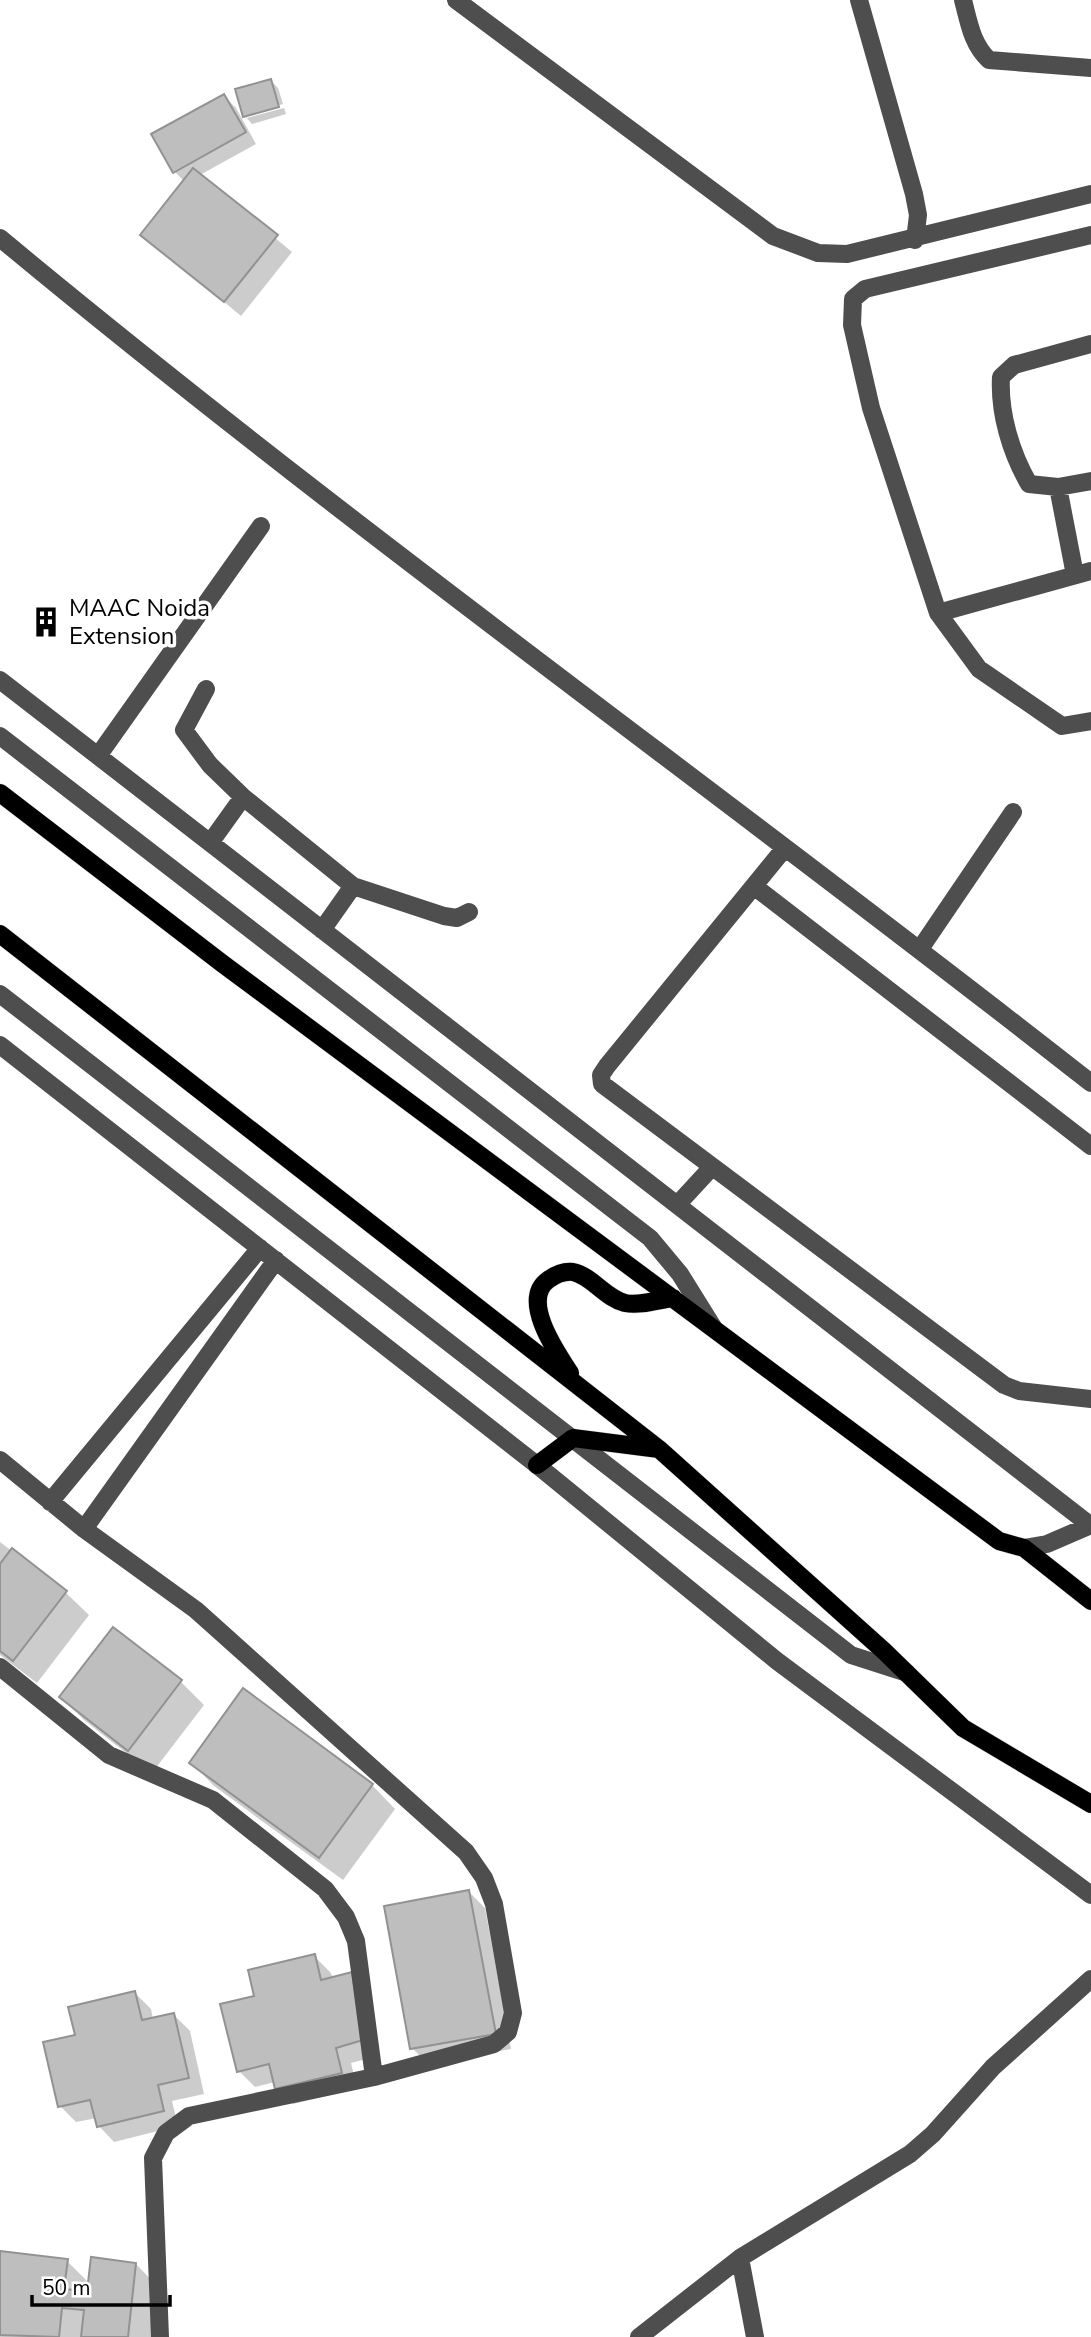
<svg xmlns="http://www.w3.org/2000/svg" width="1091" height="2337" font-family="'Nunito Sans',sans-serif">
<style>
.shadow{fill:#0003}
.building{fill:#bebebe;stroke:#929292;stroke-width:2}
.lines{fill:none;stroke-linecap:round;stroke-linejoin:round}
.major-casing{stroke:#dbdbdb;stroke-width:19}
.minor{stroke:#4e4e4e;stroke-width:18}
.major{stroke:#000;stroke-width:18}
.labels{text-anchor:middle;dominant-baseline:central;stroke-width:7;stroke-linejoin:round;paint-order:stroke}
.poi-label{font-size:24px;fill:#000;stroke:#fff;text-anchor:start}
</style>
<rect width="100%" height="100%" fill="#fff"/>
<path class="shadow" d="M 271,81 L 278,88 L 283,104 L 247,114 L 247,118 L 284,108 L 286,114 L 252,124 L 245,116 Z
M 224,96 L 236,108 L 256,144 L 200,175 L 292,252 L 241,316 L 143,235 L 185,182 L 175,172 Z
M 0,1542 L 65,1592 L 89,1615 L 37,1683 L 0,1655 Z
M 113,1629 L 181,1682 L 204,1705 L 152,1773 L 84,1720 L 61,1697 Z
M 191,1762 L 372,1785 L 395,1809 L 343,1880 L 214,1786 Z
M 469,1892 L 485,1908 L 511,2049 L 428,2064 L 412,2048 Z
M 314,1956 L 330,1972 L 378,2056 L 351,2063 L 357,2089 L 293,2104 L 277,2088 L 275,2082 L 255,2087 L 239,2071 L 256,1997 Z
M 135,1993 L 151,2009 L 153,2019 L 174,2015 L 190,2031 L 204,2094 L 172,2101 L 178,2126 L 114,2142 L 99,2126 L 97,2118 L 76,2122 L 60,2106 L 77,2036 Z
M 0,2253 L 67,2261 L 89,2283 L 136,2264 L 159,2288 L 153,2337 L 0,2337 Z"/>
<path class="building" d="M 271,79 L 279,107 L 243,117 L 235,89 Z
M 224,94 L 246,132 L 173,173 L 151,134 Z
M 193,168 L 278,235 L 224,302 L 140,235 Z
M 12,1548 L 67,1591 L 13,1661 L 0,1651 L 0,1564 Z
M 113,1627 L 182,1680 L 128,1751 L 59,1697 Z
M 243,1688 L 373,1784 L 319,1858 L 189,1763 Z
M 469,1890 L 496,2034 L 410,2049 L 384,1906 Z
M 315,1954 L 321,1980 L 352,1972 L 363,2040 L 336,2048 L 342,2073 L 275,2089 L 269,2064 L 237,2072 L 220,2004 L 254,1996 L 248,1970 Z
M 135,1991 L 142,2020 L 174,2013 L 189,2078 L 158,2085 L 164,2111 L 97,2127 L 90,2100 L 58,2107 L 43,2042 L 75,2035 L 68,2007 Z
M 0,2251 L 68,2259 L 64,2289 L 87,2291 L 91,2257 L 136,2263 L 128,2337 L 81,2337 L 84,2310 L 62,2308 L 59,2337 L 0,2335 Z"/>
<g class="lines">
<g class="major-casing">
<path id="major" d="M 0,793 L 223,964 L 999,1541 L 1024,1548 L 1091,1601
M 0,934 L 659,1449 L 884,1651 L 963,1728 L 1091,1804
M 570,1373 C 557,1353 520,1300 548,1280 C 555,1275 564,1271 573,1272 C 592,1276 605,1298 625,1303 C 640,1306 658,1300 673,1298
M 537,1465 L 573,1438 L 659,1449"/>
</g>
<path class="minor" d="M 456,0 L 773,236 L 818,253 L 847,254 L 1091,194
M 859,0 L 914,194 L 918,215 L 915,240
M 963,0 C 969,23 972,44 989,60 L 1091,68
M 1091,235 L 865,289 L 853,299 L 852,325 L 871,408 L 938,613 L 979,669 L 1062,726 L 1091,721
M 0,238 C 354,532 730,799 1091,1083
M 1091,344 L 1014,365 L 1001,377 C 999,413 1011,453 1029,484 L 1058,487 L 1091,481
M 1058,487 L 1075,575
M 938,613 L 1091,571
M 0,680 L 1090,1525
M 206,689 L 184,730 L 210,765 L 243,797 L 353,886 L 444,916 L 457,918 L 469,912
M 0,736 L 650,1238 L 680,1274 L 713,1327
M 98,756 L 261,526
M 210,843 L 243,797
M 784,849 L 607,1066 L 601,1075 L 602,1084 L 1004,1385 L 1019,1391 L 1091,1399
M 755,887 L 1091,1146
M 322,930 L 353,886
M 920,949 L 1013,812
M 0,994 L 851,1655 L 907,1673
M 0,1045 L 537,1465 L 777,1661 L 1091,1895
M 677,1205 L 712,1167
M 0,1460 L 84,1529 L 196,1610 L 466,1852 L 484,1878 L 494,1904 L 513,2013 L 508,2032 L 494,2044 L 374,2077 L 189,2116 L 166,2133 L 153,2158 L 160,2337
M 50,1502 L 260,1248
M 84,1529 L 276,1260
M 1024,1548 L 1047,1544 L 1091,1525
M 0,1667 L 109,1755 L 213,1800 L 325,1889 L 346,1917 L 356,1941 L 374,2077
M 740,2258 L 755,2337
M 639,2337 L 740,2258 L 910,2154 L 933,2134 L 993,2067 L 1091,1979"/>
<use href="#major" class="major"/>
</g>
<defs>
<g id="building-bare" transform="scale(2.415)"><path d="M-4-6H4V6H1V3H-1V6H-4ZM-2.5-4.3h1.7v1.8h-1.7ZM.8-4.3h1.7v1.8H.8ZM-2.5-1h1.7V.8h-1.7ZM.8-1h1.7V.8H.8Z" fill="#000" stroke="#fff" stroke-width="2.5" paint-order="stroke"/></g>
</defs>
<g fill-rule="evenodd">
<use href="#building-bare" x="46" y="622"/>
</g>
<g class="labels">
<g class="poi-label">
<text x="69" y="608">MAAC Noida<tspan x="69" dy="28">Extension</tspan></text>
</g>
</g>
<path d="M32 2295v10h138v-10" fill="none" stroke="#000000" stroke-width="3.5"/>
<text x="42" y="2295" font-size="21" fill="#000000" stroke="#ffffff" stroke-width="5" paint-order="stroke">50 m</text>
</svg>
